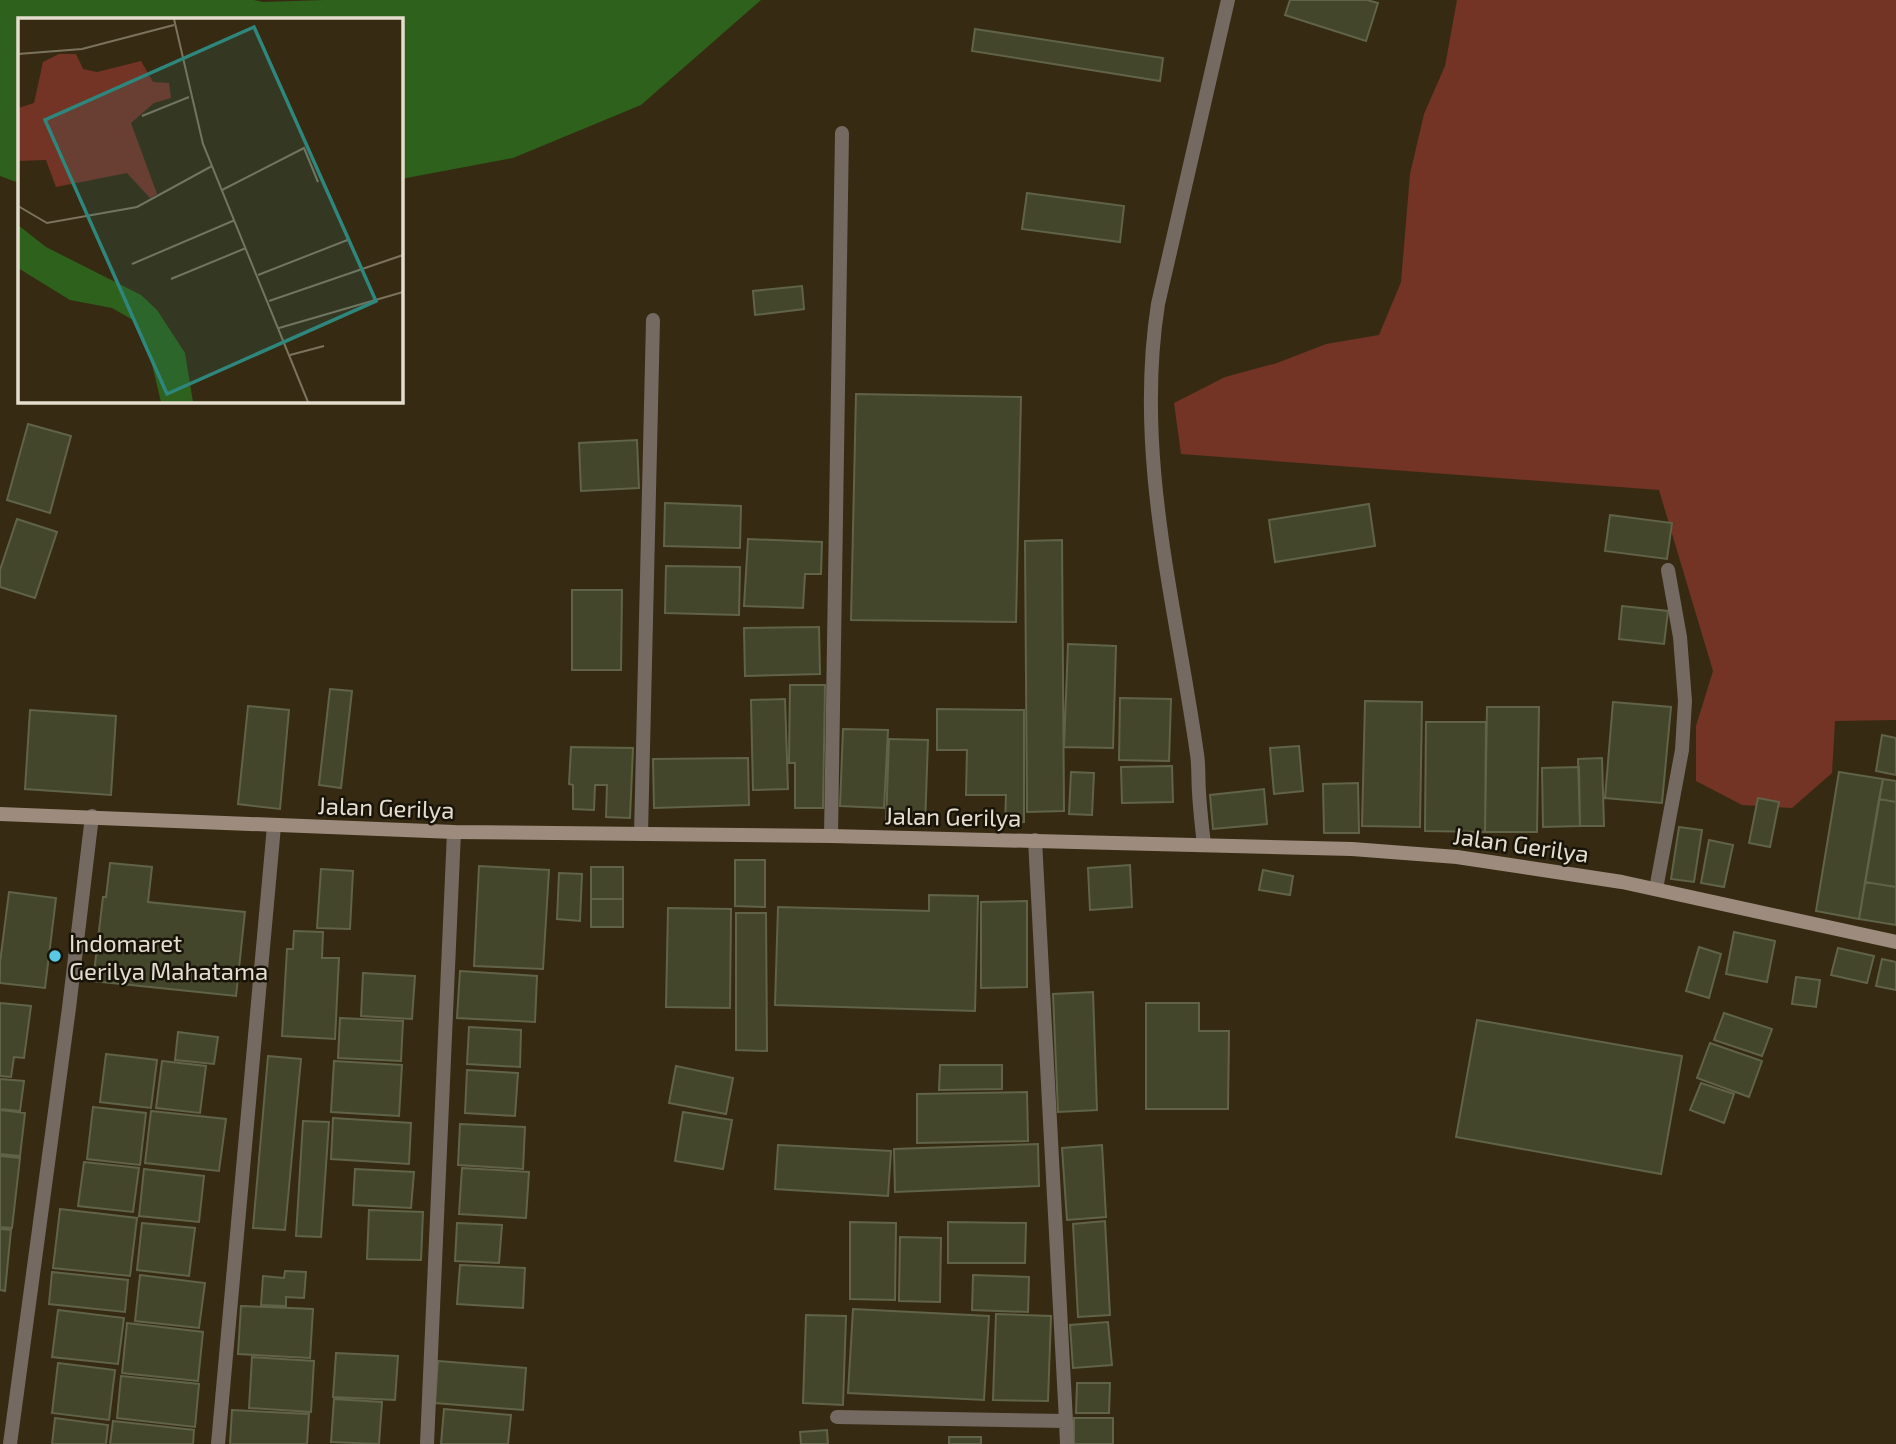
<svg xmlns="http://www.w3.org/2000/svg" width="1896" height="1444" font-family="'Exo 2',sans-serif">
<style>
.green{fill:#733325}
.water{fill:#2d611c}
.building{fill:#43462b;stroke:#606347;stroke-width:2}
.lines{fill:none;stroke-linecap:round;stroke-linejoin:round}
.street{stroke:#756a61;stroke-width:14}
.secondary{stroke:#9d8c7e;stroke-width:14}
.poi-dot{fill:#59c8e5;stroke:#19140a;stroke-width:2.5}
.labels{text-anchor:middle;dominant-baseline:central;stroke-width:5;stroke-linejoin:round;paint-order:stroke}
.street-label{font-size:24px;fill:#e5decf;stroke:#19140a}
.poi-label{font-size:24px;fill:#e5decf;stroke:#19140a;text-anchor:start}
.inset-road{fill:none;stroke:#7c735e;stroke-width:2}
.view{fill:#2f867d;fill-opacity:0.15;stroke:#2f867d;stroke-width:3.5}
.inset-edge{fill:none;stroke:#e5decf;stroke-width:3.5}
</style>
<rect width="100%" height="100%" fill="#362b12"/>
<path class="green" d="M 1457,0 L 1896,0 L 1896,720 L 1835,721 L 1832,773 L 1792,808 L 1742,805 L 1696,781 L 1696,726 L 1713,671 L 1659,490 L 1181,454 L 1174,403 L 1225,377 L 1277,363 L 1326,344 L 1379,335 L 1401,282 L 1410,174 L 1424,114 L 1445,66 Z"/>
<path class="water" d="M 0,0 L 254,0 L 263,2 L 324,0 L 761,0 L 641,105 L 513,158 L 401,179 L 401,19 L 19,19 L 19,183 L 0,176 Z"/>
<path class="building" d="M 1290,0 L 1367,0 L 1378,3 L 1366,41 L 1285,15 Z
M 975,29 L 1163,58 L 1160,81 L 972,51 Z
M 1027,193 L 1124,206 L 1120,242 L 1022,229 Z
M 802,286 L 804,309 L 755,315 L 753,291 Z
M 856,394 L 1021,397 L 1016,622 L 851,620 Z
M 28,424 L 71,436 L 50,513 L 7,500 Z
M 637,440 L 639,488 L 581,491 L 579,443 Z
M 665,503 L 741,506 L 740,548 L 664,546 Z
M 1369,504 L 1375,546 L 1275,562 L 1269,520 Z
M 1610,515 L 1672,523 L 1667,559 L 1605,551 Z
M 17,519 L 57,532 L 35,598 L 0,587 L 0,570 Z
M 748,539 L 822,542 L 821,574 L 805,574 L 803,608 L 744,606 Z
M 1062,540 L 1064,811 L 1027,812 L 1025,541 Z
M 666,566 L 740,567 L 739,615 L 665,613 Z
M 572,590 L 622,590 L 621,670 L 572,670 Z
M 1622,606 L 1668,611 L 1664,644 L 1619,639 Z
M 819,627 L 820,674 L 745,676 L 744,628 Z
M 1068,644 L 1116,646 L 1113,748 L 1064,747 Z
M 790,685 L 825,685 L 823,808 L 795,808 L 795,763 L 789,763 Z
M 330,689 L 352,691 L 341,788 L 319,785 Z
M 1120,698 L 1171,699 L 1169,761 L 1119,760 Z
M 785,699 L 788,789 L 753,790 L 751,700 Z
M 1365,701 L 1422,702 L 1420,827 L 1362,826 Z
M 1613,702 L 1671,707 L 1662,803 L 1605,798 Z
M 248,706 L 289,710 L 280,809 L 238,804 Z
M 1487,707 L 1539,707 L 1537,832 L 1485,832 Z
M 937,709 L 1024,710 L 1024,822 L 1005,823 L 1006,795 L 966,795 L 967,750 L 937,750 Z
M 30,710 L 116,716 L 111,795 L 25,789 Z
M 1426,722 L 1486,722 L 1485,832 L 1425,831 Z
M 843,729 L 888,730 L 884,808 L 840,806 Z
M 1882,735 L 1896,738 L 1896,775 L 1876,771 Z
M 889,739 L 928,740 L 925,825 L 886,823 Z
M 1299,746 L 1303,791 L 1274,794 L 1270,748 Z
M 571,747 L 633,748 L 630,818 L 606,817 L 607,785 L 595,785 L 594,810 L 573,809 L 573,785 L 569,784 Z
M 748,758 L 749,805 L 654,808 L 653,759 Z
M 1602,758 L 1604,826 L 1580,826 L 1578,759 Z
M 1172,766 L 1173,802 L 1122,803 L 1121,767 Z
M 1579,767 L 1580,826 L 1543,827 L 1542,768 Z
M 1071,772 L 1094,773 L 1092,815 L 1069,814 Z
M 1839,772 L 1883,779 L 1859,919 L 1816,911 Z
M 1883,779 L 1896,781 L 1896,802 L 1879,799 Z
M 1358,783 L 1359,833 L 1324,833 L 1323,784 Z
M 1264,789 L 1267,824 L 1213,829 L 1210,795 Z
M 1758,798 L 1779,802 L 1770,847 L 1749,843 Z
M 1879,799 L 1896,802 L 1896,887 L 1865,882 Z
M 1679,827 L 1702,830 L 1694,882 L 1671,879 Z
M 1709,840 L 1733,845 L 1724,887 L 1701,883 Z
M 735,860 L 765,860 L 765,907 L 735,906 Z
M 110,863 L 152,867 L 148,902 L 245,912 L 236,996 L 93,981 L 103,897 L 106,897 Z
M 1130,865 L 1132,907 L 1090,910 L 1088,868 Z
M 479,866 L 549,870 L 543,969 L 474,966 Z
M 591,867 L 623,867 L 623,899 L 591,899 Z
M 321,869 L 353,871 L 350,929 L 317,928 Z
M 1263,870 L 1293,876 L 1290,895 L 1259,890 Z
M 559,873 L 582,874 L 580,921 L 557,919 Z
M 1865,882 L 1896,887 L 1896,925 L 1859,919 Z
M 9,892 L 56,898 L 45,988 L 0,983 L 0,962 Z
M 929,895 L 978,896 L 975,1011 L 775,1005 L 778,907 L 929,911 Z
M 591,899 L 623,899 L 623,927 L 591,927 Z
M 1027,901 L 1027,987 L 981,988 L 981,902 Z
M 668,908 L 731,909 L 730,1008 L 666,1007 Z
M 736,913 L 766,913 L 767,1051 L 736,1050 Z
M 294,931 L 323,932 L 322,958 L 339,958 L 335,1039 L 282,1036 L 287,949 L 293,949 Z
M 1734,932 L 1775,941 L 1767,982 L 1726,974 Z
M 1699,947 L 1721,954 L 1709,998 L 1686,991 Z
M 1838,948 L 1874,956 L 1867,983 L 1831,975 Z
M 1882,959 L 1896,962 L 1896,990 L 1876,986 Z
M 460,971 L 537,976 L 535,1022 L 457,1018 Z
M 363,973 L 415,976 L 412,1019 L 361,1016 Z
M 1796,977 L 1820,980 L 1816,1007 L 1792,1004 Z
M 1093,992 L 1097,1110 L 1058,1112 L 1053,994 Z
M 0,1003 L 31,1006 L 24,1058 L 14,1057 L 11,1077 L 0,1076 Z
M 1146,1003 L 1199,1003 L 1199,1031 L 1229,1031 L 1228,1109 L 1146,1109 Z
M 1724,1013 L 1772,1029 L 1762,1056 L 1714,1040 Z
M 340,1018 L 403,1021 L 401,1061 L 338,1058 Z
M 1477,1020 L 1682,1056 L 1661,1174 L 1456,1137 Z
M 469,1027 L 521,1030 L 520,1067 L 467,1064 Z
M 178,1032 L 218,1037 L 214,1064 L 175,1060 Z
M 1710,1043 L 1762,1061 L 1749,1097 L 1697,1078 Z
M 106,1054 L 157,1060 L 151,1108 L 100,1102 Z
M 268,1056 L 301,1059 L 285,1230 L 253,1228 Z
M 162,1061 L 206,1066 L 200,1113 L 156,1108 Z
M 334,1061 L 402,1065 L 399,1116 L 331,1112 Z
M 940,1065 L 1002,1065 L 1002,1089 L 939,1090 Z
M 676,1066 L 733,1078 L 726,1114 L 669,1103 Z
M 467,1070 L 518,1073 L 515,1116 L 465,1113 Z
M 0,1079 L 24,1081 L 20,1111 L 0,1109 Z
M 1701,1083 L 1734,1094 L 1724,1123 L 1690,1110 Z
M 1027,1092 L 1028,1141 L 917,1143 L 917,1094 Z
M 93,1107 L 146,1113 L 140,1165 L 87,1159 Z
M 0,1110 L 25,1113 L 20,1156 L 0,1154 Z
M 151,1111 L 226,1119 L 219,1171 L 145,1163 Z
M 683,1112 L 732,1120 L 723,1169 L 675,1161 Z
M 333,1118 L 411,1123 L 409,1164 L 331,1159 Z
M 303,1121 L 329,1122 L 321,1237 L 296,1236 Z
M 460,1124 L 525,1127 L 523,1169 L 458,1165 Z
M 1038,1144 L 1039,1186 L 895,1192 L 894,1149 Z
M 778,1145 L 891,1151 L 888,1196 L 775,1189 Z
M 1102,1145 L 1106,1217 L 1067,1220 L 1062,1148 Z
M 0,1156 L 20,1158 L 12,1228 L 0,1227 Z
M 84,1162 L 139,1168 L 133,1212 L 78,1206 Z
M 462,1168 L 529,1172 L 526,1218 L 459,1214 Z
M 144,1169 L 204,1176 L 199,1222 L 139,1216 Z
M 355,1169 L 414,1172 L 411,1208 L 353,1205 Z
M 60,1209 L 137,1218 L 130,1276 L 53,1268 Z
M 369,1210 L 423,1212 L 421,1260 L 367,1259 Z
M 1105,1221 L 1110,1315 L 1078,1317 L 1073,1224 Z
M 850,1222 L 896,1223 L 895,1300 L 850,1299 Z
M 948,1222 L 1026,1223 L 1025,1263 L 948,1263 Z
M 142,1223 L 195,1228 L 189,1276 L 137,1270 Z
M 457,1223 L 502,1225 L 499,1263 L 455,1261 Z
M 0,1229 L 11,1230 L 5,1291 L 0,1290 Z
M 900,1237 L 941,1238 L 940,1302 L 899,1301 Z
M 460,1265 L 525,1268 L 523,1308 L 457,1304 Z
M 285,1271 L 306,1272 L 304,1298 L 286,1297 L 286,1306 L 261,1305 L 263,1276 L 284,1278 Z
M 52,1272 L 128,1280 L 125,1312 L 49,1304 Z
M 140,1275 L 205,1283 L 199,1328 L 135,1321 Z
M 973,1275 L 1029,1277 L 1028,1312 L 972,1310 Z
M 241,1306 L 313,1309 L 310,1358 L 238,1354 Z
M 853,1309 L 989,1316 L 984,1400 L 848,1393 Z
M 58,1310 L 124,1318 L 118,1364 L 52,1357 Z
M 996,1314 L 1051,1316 L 1048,1401 L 993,1400 Z
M 806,1315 L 846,1316 L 843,1405 L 803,1403 Z
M 1108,1322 L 1112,1365 L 1073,1368 L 1070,1325 Z
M 127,1323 L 203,1332 L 198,1381 L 122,1373 Z
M 336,1353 L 398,1356 L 395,1400 L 333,1397 Z
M 252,1357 L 314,1361 L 311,1412 L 249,1408 Z
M 438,1361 L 526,1368 L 523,1410 L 435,1403 Z
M 58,1363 L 115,1370 L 109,1420 L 52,1413 Z
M 121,1376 L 199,1384 L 195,1427 L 117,1418 Z
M 1077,1383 L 1110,1383 L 1109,1413 L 1076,1413 Z
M 334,1399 L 382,1402 L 379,1444 L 331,1442 Z
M 444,1409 L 511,1415 L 508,1444 L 441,1444 Z
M 232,1410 L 309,1414 L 307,1444 L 230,1444 Z
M 55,1418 L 108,1425 L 106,1444 L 52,1444 Z
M 1074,1418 L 1113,1418 L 1113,1444 L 1074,1444 Z
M 113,1421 L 194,1430 L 193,1444 L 110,1444 Z
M 827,1430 L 828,1444 L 801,1444 L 800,1432 Z
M 949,1437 L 981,1437 L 981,1444 L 949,1444 Z"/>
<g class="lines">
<path class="street" d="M 641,834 L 653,320
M 831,836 L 842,133
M 1204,845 C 1202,827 1200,810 1199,792 C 1198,779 1199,767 1197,754 C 1176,605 1134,456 1158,304 L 1228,0
M 1656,889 L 1682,750 L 1685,701 L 1680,637 L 1668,570
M 837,1417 L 1066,1421 L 1035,840
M 1066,1421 L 1067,1444
M 10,1444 L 69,1008 L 92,816
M 218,1444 L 274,826
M 427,1444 L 454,832"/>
<path class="secondary" d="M 0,814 L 454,832 L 831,836 L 1352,849 L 1457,857 L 1622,882 L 1896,942"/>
</g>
<circle class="poi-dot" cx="55" cy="956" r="7"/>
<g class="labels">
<g class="street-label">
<text transform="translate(386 807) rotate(2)">Jalan Gerilya</text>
<text transform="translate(953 816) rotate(1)">Jalan Gerilya</text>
<text transform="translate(1521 844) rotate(8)">Jalan Gerilya</text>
</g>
<g class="poi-label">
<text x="69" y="942">Indomaret<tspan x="69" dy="28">Gerilya Mahatama</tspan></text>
</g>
</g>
<g transform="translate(18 18)">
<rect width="385" height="385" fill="#362b12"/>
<path d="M 41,36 L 58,36 L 65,51 L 79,54 L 123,43 L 135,64 L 151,65 L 153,80 L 136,85 L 113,105 L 139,176 L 132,180 L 109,155 L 38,169 L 28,142 L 0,143 L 0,90 L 16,85 L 25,44 Z" fill="#733325"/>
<path d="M 0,207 L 28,229 L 123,277 L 139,292 L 167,335 L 175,384 L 143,384 L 132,338 L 115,302 L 94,290 L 52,282 L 0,250 Z" fill="#2d611c"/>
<path class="inset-road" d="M 156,1 L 185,126 L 290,384M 0,36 L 64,31 L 156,7M 124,98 L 171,79M 204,172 L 286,130 L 300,164M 0,188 L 29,205 L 119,189 L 194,148M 114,246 L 217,202M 240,257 L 332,221M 153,261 L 228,230M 251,283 L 385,237M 261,310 L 385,274M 272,337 L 306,328"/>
<path class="view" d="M 236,9 L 358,283 L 149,376 L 27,102 Z"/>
<rect width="385" height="385" class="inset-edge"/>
</g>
</svg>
